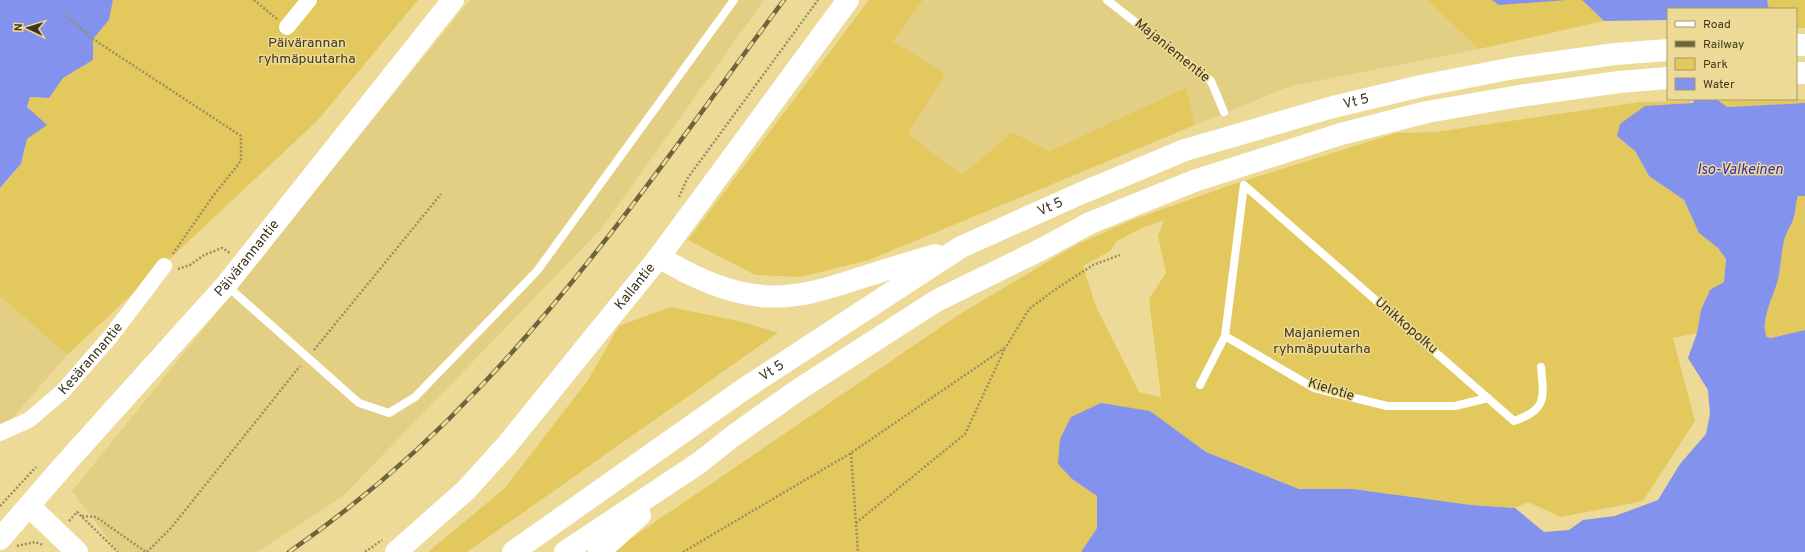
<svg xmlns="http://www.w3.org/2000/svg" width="1805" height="552" font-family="Overpass,sans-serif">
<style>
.built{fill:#e3cf83}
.green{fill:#e3c85e;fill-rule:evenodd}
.water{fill:#8392ed}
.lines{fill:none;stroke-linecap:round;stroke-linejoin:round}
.path{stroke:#9d8f5e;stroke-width:2.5;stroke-dasharray:2 2;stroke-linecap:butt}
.lane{stroke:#fff;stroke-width:8}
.street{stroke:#fff;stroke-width:16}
.secondary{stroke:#fff;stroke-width:22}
.highway{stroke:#fff;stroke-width:22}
.rail-casing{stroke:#6f643e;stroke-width:4.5}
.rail{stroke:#ecda96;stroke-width:3;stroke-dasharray:9;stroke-linecap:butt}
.labels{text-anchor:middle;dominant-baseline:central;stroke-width:3;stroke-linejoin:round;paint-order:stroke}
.park-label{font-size:14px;fill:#403a21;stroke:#ecda96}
.street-label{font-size:14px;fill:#3f371c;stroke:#ecda96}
.water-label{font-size:15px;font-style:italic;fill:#3631b5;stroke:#ecda96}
</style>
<rect width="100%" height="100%" fill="#ecda96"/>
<path class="built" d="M 470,0 L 764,0 L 601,229 L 342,497 L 257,552 L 118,552 L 72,491 Z
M 923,0 L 1427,0 L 1479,49 L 1291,86 L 1195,125 L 1186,89 L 1048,151 L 1012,132 L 962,175 L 907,134 L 893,41 Z
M 0,296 L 67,355 L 4,428 L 0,430 Z"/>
<path class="green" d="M 113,0 L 418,0 L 317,121 L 67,355 L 0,296 L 0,188 C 7,181 15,173 20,165 C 31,147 23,117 30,97 L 49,98 L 63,78 L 93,60 L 93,39 L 109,20 Z
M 869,0 L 923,0 L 893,41 L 945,74 L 908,134 L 962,175 L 1012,132 L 1049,151 L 1186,88 L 1195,125 L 869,260 L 800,277 L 755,275 L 688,240 Z
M 1427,0 L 1582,0 L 1604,21 L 1479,49 Z
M 1767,0 L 1805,0 L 1805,28 L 1796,28 L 1796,9 L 1769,9 Z
M 1805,99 L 1805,103 L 1727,107 L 1718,101 Z
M 1694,101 L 1682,105 L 1617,136 L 1635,151 L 1649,176 L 1684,200 L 1699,233 L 1718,248 L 1726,259 L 1724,282 L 1701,310 L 1697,333 L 1673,338 L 1695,421 L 1643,501 L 1561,517 L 1528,502 L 1515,508 L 1471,505 L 1353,489 L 1299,489 L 1206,452 L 1150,411 L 1072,479 L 1097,496 L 1097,528 L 1081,552 L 611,552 L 960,314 L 1076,245 L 1132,220 L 1231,185 L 1396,133 L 1435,132 L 1640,102 ZM 1164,220 L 1158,236 L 1166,273 L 1149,299 L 1161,397 L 1139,392 L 1096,307 L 1083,266 L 1110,251 L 1117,241 L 1144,227 Z
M 1801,195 L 1805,196 L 1805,330 L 1771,338 L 1767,337 C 1759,323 1774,295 1778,280 C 1781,266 1781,251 1785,237 C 1787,231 1791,226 1793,220 C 1796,212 1795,204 1798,196 Z
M 670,307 L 743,322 L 778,333 L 467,552 L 428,552 L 505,488 L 588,380 L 619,326 Z"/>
<path class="water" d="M 0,0 L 113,0 L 109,20 L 93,39 L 93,60 L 63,78 L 49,98 L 30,97 L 27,107 L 47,125 L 27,139 L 21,164 L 0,188 Z
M 1492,0 L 1567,0 L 1499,5 Z
M 1582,0 L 1767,0 L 1769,9 L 1668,9 L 1668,20 L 1604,21 Z
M 1695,99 L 1716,99 L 1727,107 L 1805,103 L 1805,196 L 1798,196 C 1795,204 1796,212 1793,220 C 1791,226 1787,231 1785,237 C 1781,251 1781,266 1778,280 C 1774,295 1759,323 1767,337 L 1771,338 L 1805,330 L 1805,552 L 1081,552 L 1097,528 L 1097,496 L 1072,479 L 1058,464 L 1060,439 L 1071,417 L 1101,403 L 1150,411 L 1206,452 L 1299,489 L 1353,489 L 1471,505 L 1515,508 L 1544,532 L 1569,530 L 1583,520 L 1615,516 L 1658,500 L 1680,464 L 1706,434 L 1710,414 L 1708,390 L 1688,358 L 1697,333 L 1701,310 L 1710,290 L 1724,282 L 1726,259 L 1718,248 L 1699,233 L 1684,200 L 1649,176 L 1635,151 L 1617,136 L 1620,124 L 1645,106 L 1693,103 Z"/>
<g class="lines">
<path class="path" d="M 254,0 L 277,19
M 65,15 L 93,39 L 241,136 L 241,161 L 213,196 L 172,255
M 679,197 L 687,179 L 818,0
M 178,269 L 190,265 L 204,255 L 222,248 L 230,253
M 314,350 L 441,194
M 851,453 L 858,552
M 0,506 L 36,467
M 82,516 L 96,517 L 146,552
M 69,521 L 77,512 L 118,552
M 856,523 L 965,434 L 1005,348
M 17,546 L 35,542 L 43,545
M 147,552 L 171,528 L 300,366
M 365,552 L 382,540
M 683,552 L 851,453 L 1006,347 L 1029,309 L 1056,289 L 1093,265 L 1120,255"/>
<path class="lane" d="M 1107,0 L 1211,81 L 1224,112
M 1244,185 L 1225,336 L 1314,388 L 1387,406 L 1455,406 L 1488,398
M 1244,185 L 1514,421 C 1547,410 1544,398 1541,367
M 227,286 L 359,403 L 389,413 L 415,397 L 537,271 L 734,0
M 1200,385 L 1225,336"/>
<g class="street">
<path d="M 287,27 L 309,0"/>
<path id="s1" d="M 0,433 L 29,420 L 63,391 L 111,336 L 164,266"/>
</g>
<g class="secondary">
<path d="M 29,506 L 77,552"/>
<path id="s2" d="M 0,539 L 65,464 L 226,285 L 453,0"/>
<path id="s3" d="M 396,552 L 466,490 L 506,446 L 659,257 L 848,0"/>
</g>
<g class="highway">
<path d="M 1796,45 L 1805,45"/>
<path d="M 1796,73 L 1805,73"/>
<path d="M 659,257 C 691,276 724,292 761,296 C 802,300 840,284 879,272 C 898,266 916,261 935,255"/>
<path id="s4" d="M 513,552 L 744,389 L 961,247 L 1077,195 L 1185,150 L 1333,107 L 1421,86 L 1514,68 L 1615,54 L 1668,50"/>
<path d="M 565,552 L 699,463 L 733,436 L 798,390 L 936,301 L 1042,249 L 1090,223 L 1194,181 L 1341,134 L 1427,112 L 1519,96 L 1619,82 L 1668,78"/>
<path d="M 599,552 L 640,515"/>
</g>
<g class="rail-casing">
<path id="rail" d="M 289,552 C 358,504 424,447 481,386 C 593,268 687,130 784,0"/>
</g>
<use href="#rail" class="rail"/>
</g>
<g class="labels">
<g class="park-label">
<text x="307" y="43">Päivärannan<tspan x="307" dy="16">ryhmäpuutarha</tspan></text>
<text x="1322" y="333">Majaniemen<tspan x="1322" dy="16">ryhmäpuutarha</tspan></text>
</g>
<g class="street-label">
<text transform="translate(1172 51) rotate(39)">Majaniementie</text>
<text stroke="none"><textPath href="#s4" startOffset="964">Vt 5</textPath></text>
<text stroke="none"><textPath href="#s4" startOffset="640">Vt 5</textPath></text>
<text stroke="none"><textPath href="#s2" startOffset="374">Päivärannantie</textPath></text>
<text stroke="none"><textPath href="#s3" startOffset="358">Kallantie</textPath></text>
<text transform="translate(1406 326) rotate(41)">Unikkopolku</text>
<text stroke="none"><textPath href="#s1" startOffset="119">Kesärannantie</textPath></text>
<text stroke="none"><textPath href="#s4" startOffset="316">Vt 5</textPath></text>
<text transform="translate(1331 390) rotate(17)">Kielotie</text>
</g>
<g class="water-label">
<text x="1740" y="170">Iso-Valkeinen</text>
</g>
</g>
<rect x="1667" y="8" width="130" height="92" fill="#ecda96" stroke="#a79965"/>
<rect x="1675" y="21" width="20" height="6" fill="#ffffff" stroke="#a79965"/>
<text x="1703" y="28" font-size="12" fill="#3f371c">Road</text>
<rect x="1675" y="41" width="20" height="6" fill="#6f643e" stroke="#a79965"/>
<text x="1703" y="48" font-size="12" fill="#3f371c">Railway</text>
<rect x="1675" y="58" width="20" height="12" fill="#e3c85e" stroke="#a79965"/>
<text x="1703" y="68" font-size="12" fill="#3f371c">Park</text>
<rect x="1675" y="78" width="20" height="12" fill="#8392ed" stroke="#a79965"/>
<text x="1703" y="88" font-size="12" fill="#3f371c">Water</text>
<g transform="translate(28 28) rotate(274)" stroke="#ecda96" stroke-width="3" paint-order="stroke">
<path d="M0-3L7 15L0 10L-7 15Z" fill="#3f371c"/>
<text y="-6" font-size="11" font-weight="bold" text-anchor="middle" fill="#3f371c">N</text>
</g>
</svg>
